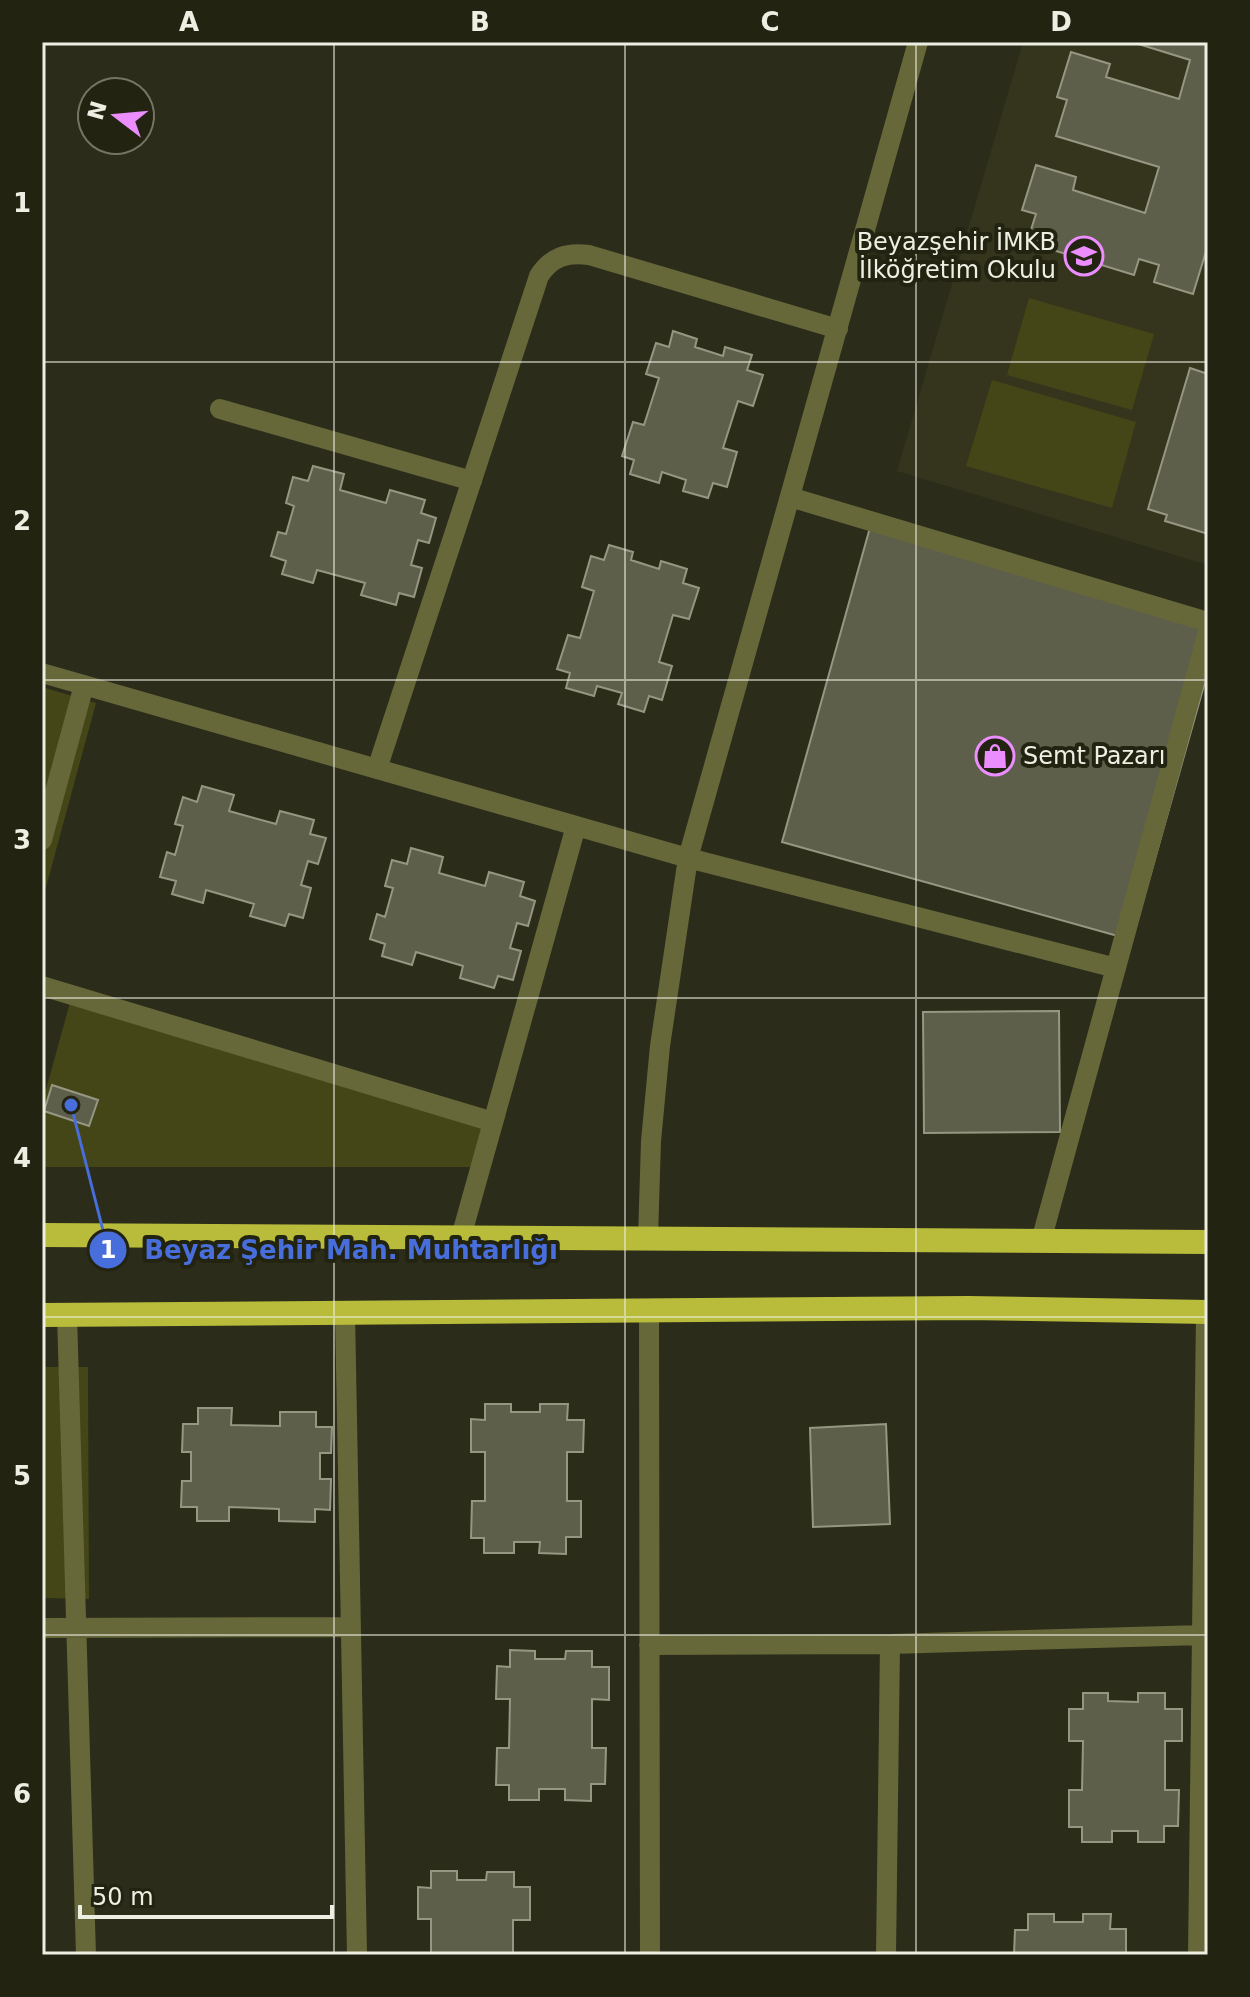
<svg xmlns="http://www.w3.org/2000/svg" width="1250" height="1997" font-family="'DejaVu Sans',sans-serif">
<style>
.built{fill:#34351c}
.green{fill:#444618}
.building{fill:#5e5f4b;stroke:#969782;stroke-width:2}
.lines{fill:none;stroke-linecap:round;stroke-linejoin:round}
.minor{stroke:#66683a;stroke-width:20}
.highway{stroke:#b8bc3a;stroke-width:24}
.grid{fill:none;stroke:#eeefe3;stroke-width:2;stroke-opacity:0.55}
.labels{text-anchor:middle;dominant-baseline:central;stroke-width:8;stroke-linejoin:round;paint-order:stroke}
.poi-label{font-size:24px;fill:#eeefe3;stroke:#222311;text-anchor:end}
.leader{fill:none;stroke:#476eda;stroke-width:3}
.callout-dot{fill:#476eda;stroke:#222311;stroke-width:3}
.mark-label{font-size:24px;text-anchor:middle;font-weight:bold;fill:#fff}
.callout-label{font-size:26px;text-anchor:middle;font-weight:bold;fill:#476eda;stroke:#222311;stroke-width:8;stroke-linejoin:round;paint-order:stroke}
.neatline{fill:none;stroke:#eeefe3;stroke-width:3}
.grid-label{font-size:26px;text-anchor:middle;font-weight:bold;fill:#eeefe3}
</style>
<rect width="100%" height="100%" fill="#2b2c1a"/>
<path class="built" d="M 1023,42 L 1208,42 L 1208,565 L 897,471 Z"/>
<path class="green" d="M 1029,298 L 1154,334 L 1132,410 L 1007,375 Z
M 992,380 L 1136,422 L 1112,508 L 966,466 Z
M 42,687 L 96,703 L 42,902 Z
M 74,988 L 506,1115 L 490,1167 L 42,1167 L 42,1104 Z
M 42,1367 L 88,1367 L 89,1599 L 42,1598 Z"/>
<path class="building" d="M 1132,42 L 1208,42 L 1208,245 L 1193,294 L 1154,282 L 1159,265 L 1139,259 L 1134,275 L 1027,242 L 1036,214 L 1022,210 L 1036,165 L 1076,177 L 1073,190 L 1145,213 L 1159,167 L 1056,136 L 1067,100 L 1057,97 L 1071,52 L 1110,64 L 1106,77 L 1179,99 L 1190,60 Z
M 673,331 L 697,339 L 695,347 L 723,356 L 725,347 L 752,355 L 747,370 L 763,375 L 753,406 L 738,401 L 723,448 L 737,452 L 727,487 L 713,483 L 708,498 L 683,491 L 686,480 L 662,472 L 659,483 L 630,474 L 634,460 L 622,456 L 633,422 L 644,425 L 659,378 L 646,374 L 656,343 L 669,347 Z
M 1190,368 L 1208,374 L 1208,534 L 1165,521 L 1167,515 L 1148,509 Z
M 313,466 L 344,474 L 340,490 L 386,503 L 390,490 L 425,500 L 421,513 L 436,518 L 429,543 L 418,540 L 411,565 L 422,568 L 414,597 L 399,593 L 396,605 L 361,595 L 365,583 L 317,570 L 313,583 L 282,574 L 286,561 L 271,556 L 278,532 L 286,534 L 294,506 L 286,503 L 293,477 L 308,481 Z
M 871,524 L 1208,619 L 1208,671 L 1132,940 L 782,842 Z
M 609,545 L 633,552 L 631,560 L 659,569 L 661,561 L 687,569 L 683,583 L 699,588 L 689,619 L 673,615 L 659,662 L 672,666 L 662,700 L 649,696 L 644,712 L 618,704 L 622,693 L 597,686 L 594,696 L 566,688 L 570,673 L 557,669 L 568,635 L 580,638 L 594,591 L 582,587 L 591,556 L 604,560 Z
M 202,786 L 234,795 L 229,811 L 276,824 L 280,811 L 314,820 L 310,834 L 326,838 L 318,864 L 308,861 L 301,885 L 311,888 L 303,918 L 289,914 L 285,926 L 250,916 L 254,904 L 206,890 L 203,903 L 172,894 L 176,881 L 160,877 L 167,852 L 175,855 L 183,826 L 175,824 L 183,797 L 197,802 Z
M 411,848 L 443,857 L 439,873 L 485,886 L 489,872 L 524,882 L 520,896 L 535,901 L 528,926 L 517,923 L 510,948 L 521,951 L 513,980 L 498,976 L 494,988 L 460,978 L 463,966 L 416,952 L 412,965 L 382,956 L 385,944 L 370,939 L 377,914 L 385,917 L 393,888 L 385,886 L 392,860 L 407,864 Z
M 1059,1011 L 1060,1132 L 924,1133 L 923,1012 Z
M 52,1085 L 98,1100 L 89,1126 L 44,1111 Z
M 485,1404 L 511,1404 L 511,1412 L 540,1412 L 540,1404 L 568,1404 L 567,1420 L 584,1420 L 583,1452 L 567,1452 L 567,1501 L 581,1501 L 581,1537 L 566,1537 L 566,1554 L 539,1553 L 540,1542 L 514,1542 L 514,1553 L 484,1553 L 484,1538 L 471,1538 L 472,1501 L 485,1501 L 485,1452 L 471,1452 L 471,1419 L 485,1420 Z
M 198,1408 L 232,1408 L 231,1425 L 280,1426 L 280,1412 L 316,1412 L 316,1427 L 332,1427 L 331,1453 L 320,1453 L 320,1479 L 331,1479 L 330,1510 L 315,1509 L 315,1522 L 279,1521 L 279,1509 L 229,1507 L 229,1521 L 197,1521 L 197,1507 L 181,1507 L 182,1481 L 191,1481 L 191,1452 L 182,1452 L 183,1424 L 198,1424 Z
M 886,1424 L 890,1524 L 813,1527 L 810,1428 Z
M 510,1650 L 535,1651 L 535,1659 L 565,1659 L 566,1651 L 592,1651 L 592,1667 L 609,1667 L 609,1700 L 592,1699 L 592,1748 L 606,1748 L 605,1784 L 591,1784 L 591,1801 L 565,1800 L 565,1789 L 539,1789 L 539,1800 L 509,1800 L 509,1785 L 496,1785 L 497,1748 L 509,1748 L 510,1699 L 496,1699 L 497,1666 L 510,1667 Z
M 1083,1693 L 1108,1693 L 1108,1701 L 1138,1702 L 1138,1693 L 1165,1693 L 1165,1709 L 1182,1709 L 1182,1741 L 1165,1741 L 1165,1790 L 1179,1790 L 1178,1826 L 1164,1826 L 1164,1842 L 1138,1842 L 1138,1831 L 1112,1831 L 1112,1842 L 1082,1842 L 1082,1827 L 1069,1827 L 1069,1790 L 1082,1790 L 1083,1741 L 1069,1741 L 1069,1709 L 1083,1709 Z
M 431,1871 L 457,1871 L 457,1880 L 486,1880 L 487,1872 L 514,1872 L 514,1887 L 530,1887 L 530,1920 L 513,1920 L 513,1955 L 431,1955 L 431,1919 L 418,1919 L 418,1887 L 431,1888 Z
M 1028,1914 L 1054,1914 L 1054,1922 L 1083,1922 L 1083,1914 L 1111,1914 L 1110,1929 L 1126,1929 L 1126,1955 L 1014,1955 L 1015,1930 L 1028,1930 Z"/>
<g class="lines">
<path class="minor" d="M 220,409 L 472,481
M 790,497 L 1208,622
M 42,673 L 688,858 L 1116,968
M 377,769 L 539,276 C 551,257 567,252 589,255 L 838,329
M 42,840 L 84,685
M 42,986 L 493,1122
M 461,1237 L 576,826
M 648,1238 L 651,1141 L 660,1046 L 688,858 L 918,42
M 1041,1241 L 1208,632
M 649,1310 L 650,1955
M 345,1312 L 357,1955
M 67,1315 L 86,1955
M 42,1628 L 351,1627
M 649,1645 L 890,1644 L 1202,1635
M 886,1955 L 890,1644
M 1198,1955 L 1206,1312"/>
<path class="highway" d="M 42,1235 L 1208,1242
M 42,1315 L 968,1308 L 1208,1312"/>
</g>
<path class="grid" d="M 334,42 L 334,1955M 625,42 L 625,1955M 916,42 L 916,1955M 42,362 L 1208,362M 42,680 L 1208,680M 42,998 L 1208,998M 42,1317 L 1208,1317M 42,1635 L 1208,1635"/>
<defs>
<g id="school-ring" transform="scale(2)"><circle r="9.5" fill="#222311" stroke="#eb8dfc" stroke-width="1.5"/><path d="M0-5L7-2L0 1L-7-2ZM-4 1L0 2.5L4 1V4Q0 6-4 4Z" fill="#eb8dfc"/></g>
<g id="shop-ring" transform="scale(2)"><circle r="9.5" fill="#222311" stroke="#eb8dfc" stroke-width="1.5"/><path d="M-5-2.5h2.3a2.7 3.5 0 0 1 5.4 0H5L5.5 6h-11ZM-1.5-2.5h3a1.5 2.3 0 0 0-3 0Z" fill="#eb8dfc"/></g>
</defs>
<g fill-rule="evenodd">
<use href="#school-ring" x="1084" y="256"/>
<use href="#shop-ring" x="995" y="756"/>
</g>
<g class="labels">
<g class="poi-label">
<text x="1056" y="242">Beyazşehir İMKB<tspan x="1056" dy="28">İlköğretim Okulu</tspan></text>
<text x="1023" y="756" text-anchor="start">Semt Pazarı</text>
</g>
</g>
<path class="leader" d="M71 1105L108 1250"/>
<g class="callout-dot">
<circle cx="71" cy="1105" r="8"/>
<circle cx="108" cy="1250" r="20"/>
</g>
<g class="mark-label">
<text x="108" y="1258">1</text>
</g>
<g class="callout-label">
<text x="351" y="1259">Beyaz Şehir Mah. Muhtarlığı</text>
</g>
<rect width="1250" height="1997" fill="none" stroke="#222311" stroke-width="88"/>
<g transform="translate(116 116) rotate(286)"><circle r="38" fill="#222311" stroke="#747565" stroke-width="2"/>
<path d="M0-6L14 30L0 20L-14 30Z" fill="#eb8dfc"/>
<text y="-12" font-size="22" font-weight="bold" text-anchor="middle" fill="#eeefe3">N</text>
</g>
<path d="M80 1905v12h252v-12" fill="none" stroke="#eeefe3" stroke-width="4"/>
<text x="92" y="1905" font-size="24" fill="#eeefe3" stroke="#222311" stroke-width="6" paint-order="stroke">50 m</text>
<rect x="44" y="44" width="1162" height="1909" class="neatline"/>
<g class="grid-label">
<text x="189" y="31">A</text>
<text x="480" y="31">B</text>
<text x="770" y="31">C</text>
<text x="1061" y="31">D</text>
<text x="22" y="212">1</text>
<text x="22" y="530">2</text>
<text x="22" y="849">3</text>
<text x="22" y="1167">4</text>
<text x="22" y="1485">5</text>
<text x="22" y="1803">6</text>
</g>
</svg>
